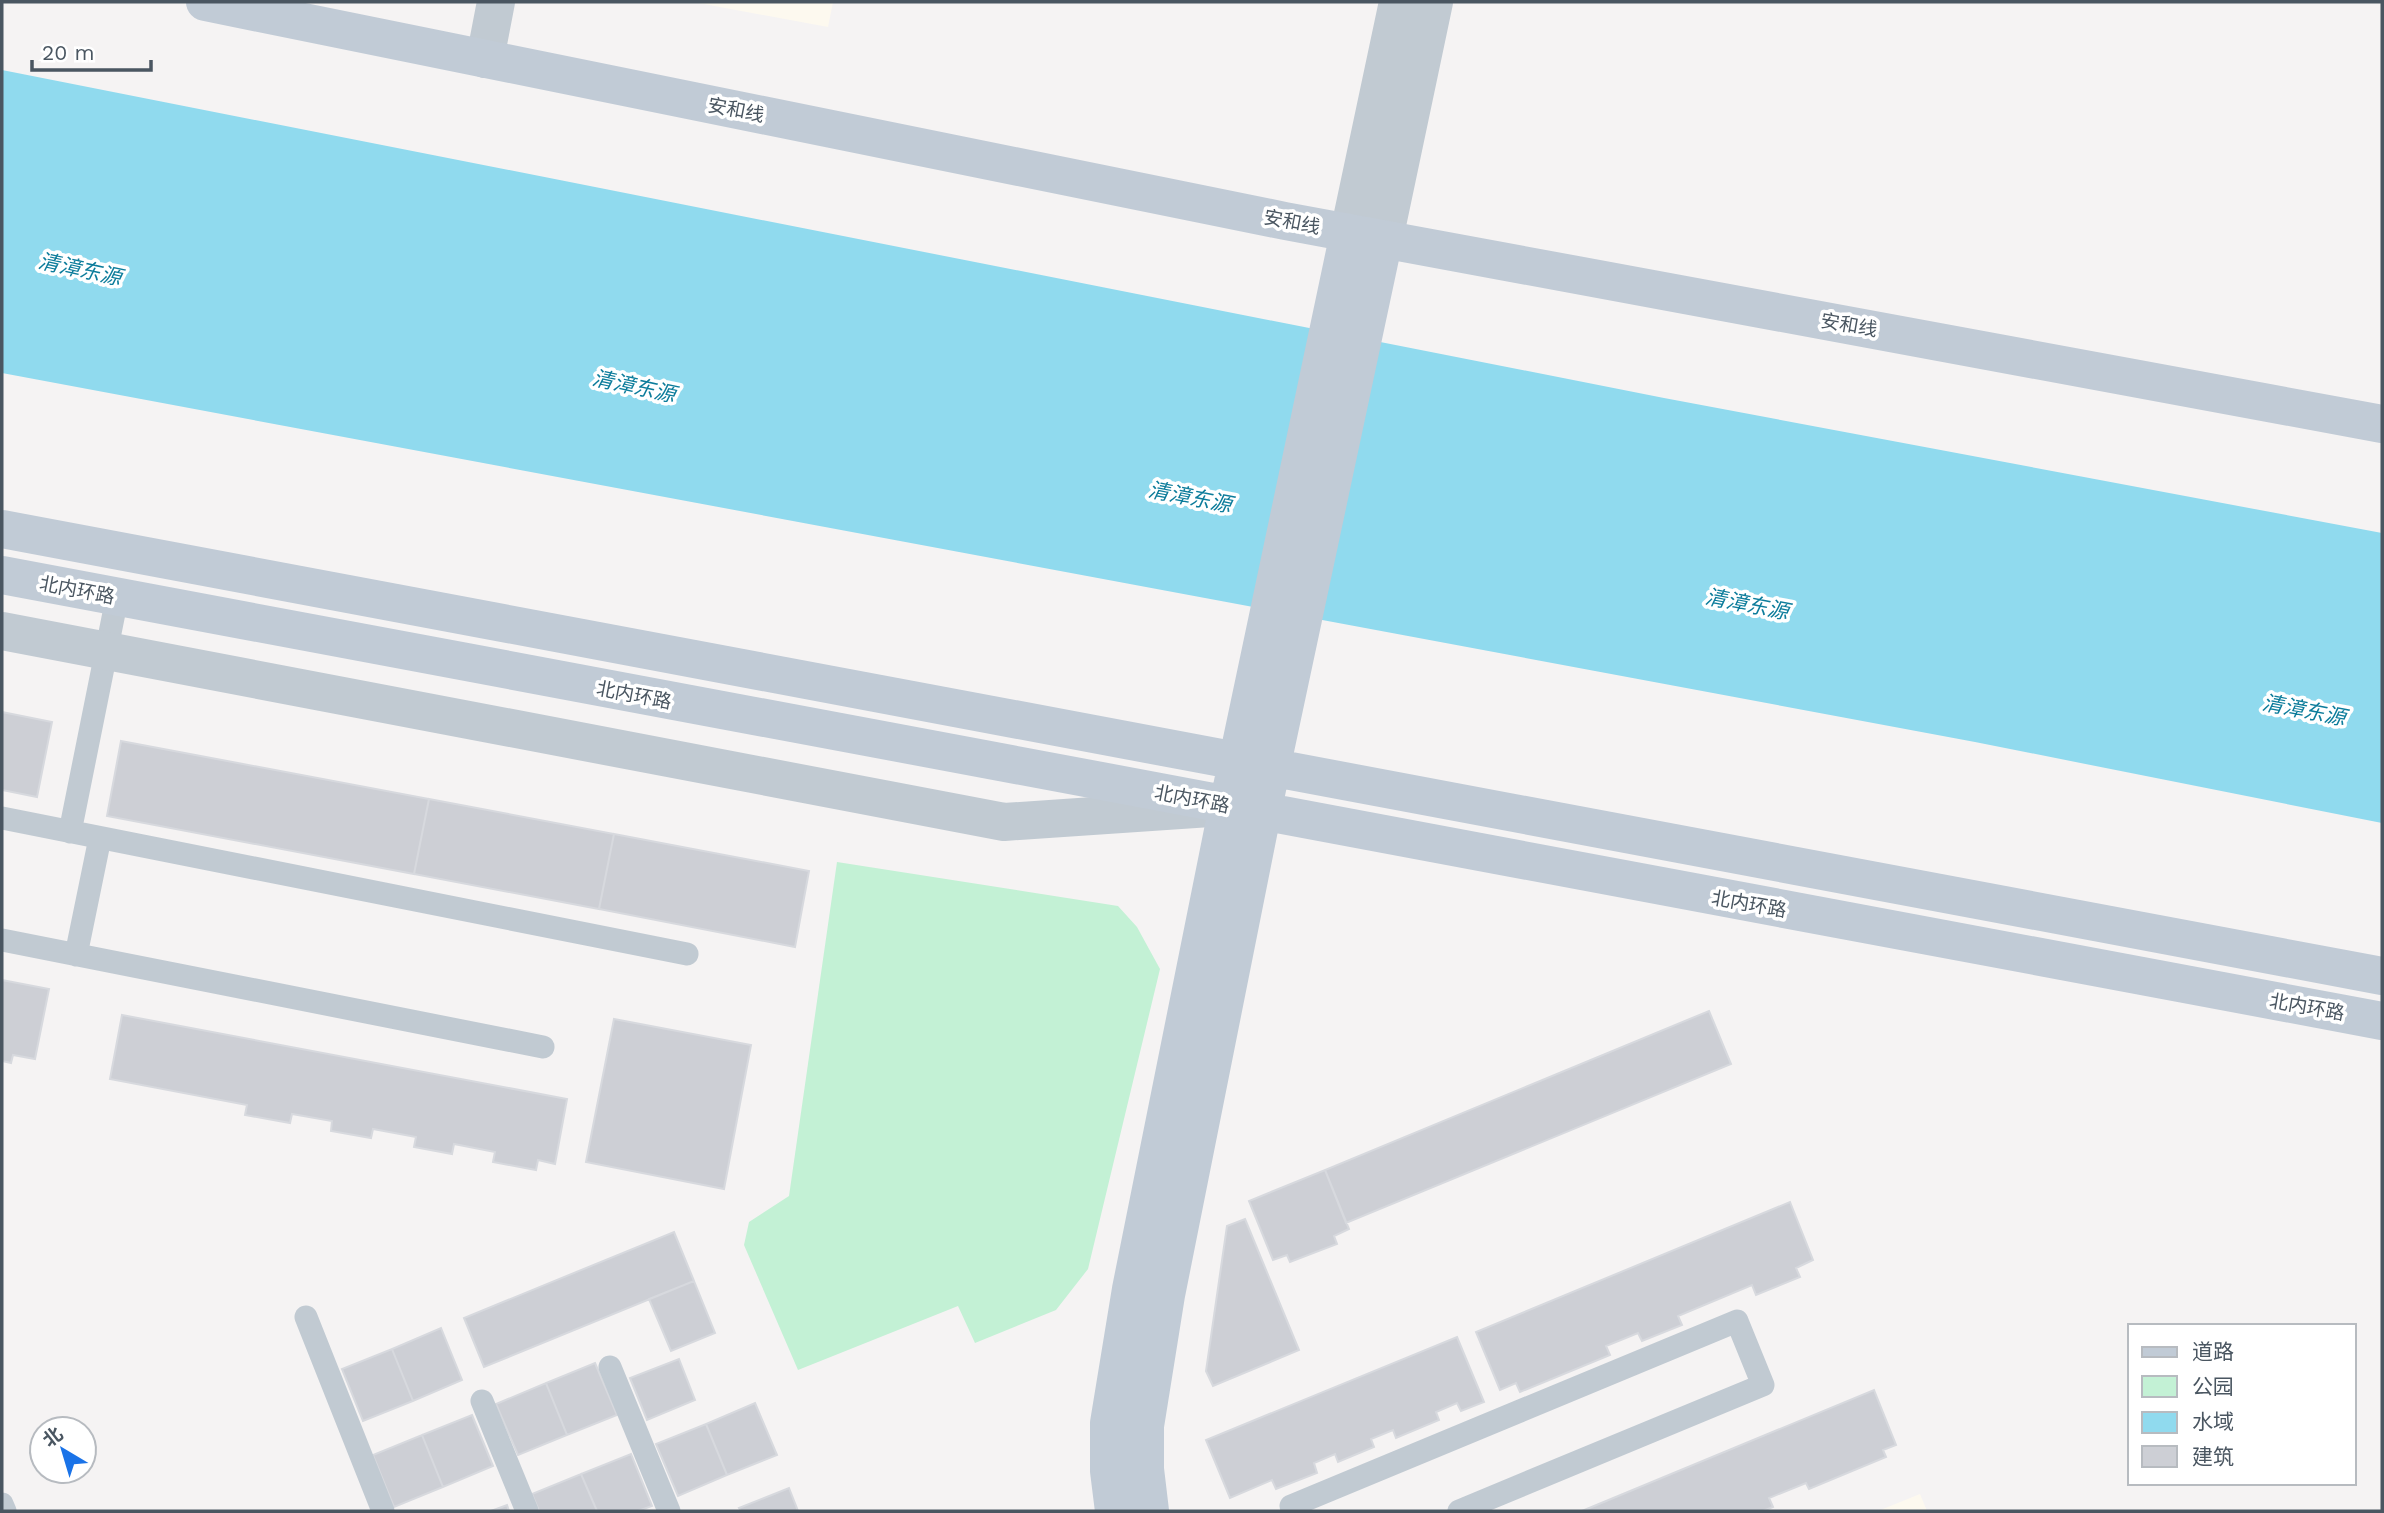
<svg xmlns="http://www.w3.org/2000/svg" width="2384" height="1513" font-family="'Work Sans','Noto Sans SC',sans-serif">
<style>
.commercial{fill:#fdf9ef}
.green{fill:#c3f1d5}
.water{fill:#90daee}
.building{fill:#cdcfd5;stroke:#d7d9de;stroke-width:2}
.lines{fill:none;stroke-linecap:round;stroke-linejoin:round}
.lane{stroke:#c1cad2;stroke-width:23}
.street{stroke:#c1cad2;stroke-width:38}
.secondary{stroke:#c1cbd6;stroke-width:38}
.labels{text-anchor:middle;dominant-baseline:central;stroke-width:7;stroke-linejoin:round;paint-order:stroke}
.street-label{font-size:19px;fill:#4a5661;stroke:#fff}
.water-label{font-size:21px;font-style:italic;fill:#0c7c9b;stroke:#fff}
</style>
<rect width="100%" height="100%" fill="#f5f3f3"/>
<path class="commercial" d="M 693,2 L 833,2 L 828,27 Z
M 1920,1494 L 1927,1511 L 1878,1511 Z"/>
<path class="green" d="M 837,862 L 1118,906 L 1137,927 L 1160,969 L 1088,1269 L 1056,1310 L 975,1343 L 958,1306 L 798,1370 L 744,1245 L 749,1222 L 789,1196 Z"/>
<path class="water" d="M 2,70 L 1664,398 L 2382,533 L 2382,823 L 1975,742 L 2,373 Z"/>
<path class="building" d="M 2,712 L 52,722 L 37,797 L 2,790 Z
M 121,741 L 429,799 L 414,874 L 107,816 Z
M 429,799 L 614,834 L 599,909 L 414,874 Z
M 614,834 L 809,871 L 795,947 L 599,909 Z
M 2,980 L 49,989 L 35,1059 L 13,1055 L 11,1063 L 2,1061 Z
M 1709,1011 L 1731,1064 L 1346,1223 L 1325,1170 Z
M 122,1015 L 567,1099 L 555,1164 L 538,1160 L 536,1170 L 493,1162 L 495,1152 L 454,1144 L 452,1154 L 414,1147 L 416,1137 L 373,1129 L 371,1138 L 331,1131 L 332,1121 L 292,1114 L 290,1123 L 245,1115 L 247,1105 L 110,1079 Z
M 614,1019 L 751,1045 L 724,1189 L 586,1162 Z
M 1325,1170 L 1349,1229 L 1334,1236 L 1337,1244 L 1290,1262 L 1287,1255 L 1273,1260 L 1249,1201 Z
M 1790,1202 L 1813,1260 L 1796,1268 L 1800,1277 L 1756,1295 L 1752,1285 L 1678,1316 L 1682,1325 L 1642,1341 L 1638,1333 L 1606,1346 L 1610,1355 L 1520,1392 L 1516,1383 L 1500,1390 L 1476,1332 Z
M 1245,1219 L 1299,1350 L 1213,1386 L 1206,1371 L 1227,1226 Z
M 674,1232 L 694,1281 L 484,1367 L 464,1318 Z
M 694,1281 L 715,1333 L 671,1351 L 649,1299 Z
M 441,1328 L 462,1380 L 413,1401 L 392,1349 Z
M 1457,1337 L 1484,1402 L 1461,1411 L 1457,1403 L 1436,1412 L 1439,1420 L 1396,1438 L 1393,1430 L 1371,1439 L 1374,1447 L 1338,1462 L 1335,1454 L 1314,1463 L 1317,1473 L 1276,1489 L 1272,1480 L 1230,1498 L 1206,1440 Z
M 392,1349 L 413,1401 L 363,1421 L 342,1369 Z
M 679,1359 L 695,1400 L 647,1420 L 630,1378 Z
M 595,1363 L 617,1415 L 567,1435 L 546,1383 Z
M 546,1383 L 567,1435 L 518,1455 L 496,1404 Z
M 1874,1390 L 1896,1445 L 1883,1450 L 1886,1457 L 1809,1489 L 1806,1483 L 1769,1498 L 1773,1507 L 1763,1511 L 1582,1511 Z
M 755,1403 L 777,1455 L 727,1475 L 706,1424 Z
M 472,1415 L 493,1466 L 443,1487 L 422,1435 Z
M 706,1424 L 727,1475 L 678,1496 L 656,1444 Z
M 422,1435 L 443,1487 L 394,1507 L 373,1455 Z
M 631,1454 L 652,1506 L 638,1511 L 597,1511 L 581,1474 Z
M 581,1474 L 597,1511 L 539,1511 L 532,1494 Z
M 789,1488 L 798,1511 L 741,1511 L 739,1508 Z
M 507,1505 L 509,1511 L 491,1511 Z"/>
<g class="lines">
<path class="lane" d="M 2,818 L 687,954
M 70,832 L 117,598
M 2,940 L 543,1047
M 76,955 L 100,838
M 306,1317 L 383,1511
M 610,1367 L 669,1511
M 482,1401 L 527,1511
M 2,1504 L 5,1511
M 1294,1511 L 1291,1506 L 1737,1321 L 1763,1385 L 1459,1511"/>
<path class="street" d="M 485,59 L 496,2
M 1349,233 L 1398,2
M 1384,239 L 1434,2
M 2,631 L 1004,822 L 1210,808"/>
<path class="secondary" d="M 205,2 L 1285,221 L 2382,424
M 2,529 L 2382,976
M 2,575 L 2382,1021
M 1114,1511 L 1109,1471 L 1109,1423 L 1131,1289 L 1228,806 L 1349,233
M 1150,1511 L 1145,1469 L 1145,1426 L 1166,1295 L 1271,769 L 1384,239"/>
</g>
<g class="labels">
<g class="street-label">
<text transform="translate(736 110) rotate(11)">安和线</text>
<text transform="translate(1292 222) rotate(11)">安和线</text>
<text transform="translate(1849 325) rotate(10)">安和线</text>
<text transform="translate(77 590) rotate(11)">北内环路</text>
<text transform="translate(634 695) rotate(11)">北内环路</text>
<text transform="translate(1192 799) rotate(11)">北内环路</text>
<text transform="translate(1749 904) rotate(10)">北内环路</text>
<text transform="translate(2307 1007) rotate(10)">北内环路</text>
</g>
<g class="water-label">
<text transform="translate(80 269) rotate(12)">清漳东源</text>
<text transform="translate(634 386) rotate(12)">清漳东源</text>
<text transform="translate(1190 497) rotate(11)">清漳东源</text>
<text transform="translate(1747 604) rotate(11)">清漳东源</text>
<text transform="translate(2304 710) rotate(11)">清漳东源</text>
</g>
</g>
<rect width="2384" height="1513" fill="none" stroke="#4a5661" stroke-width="7"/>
<rect x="2128" y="1324" width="228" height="161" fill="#ffffff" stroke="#b7bbc0" stroke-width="2"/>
<rect x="2142" y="1347" width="35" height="10" fill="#c1cbd6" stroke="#b7bbc0" stroke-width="2"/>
<text x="2192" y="1359" font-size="21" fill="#4a5661">道路</text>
<rect x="2142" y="1376" width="35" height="21" fill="#c3f1d5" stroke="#b7bbc0" stroke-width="2"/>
<text x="2192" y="1394" font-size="21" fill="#4a5661">公园</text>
<rect x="2142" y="1412" width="35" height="21" fill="#90daee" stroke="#b7bbc0" stroke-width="2"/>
<text x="2192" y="1429" font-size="21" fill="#4a5661">水域</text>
<rect x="2142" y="1446" width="35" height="21" fill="#cdcfd5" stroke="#b7bbc0" stroke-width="2"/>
<text x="2192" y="1464" font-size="21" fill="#4a5661">建筑</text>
<g transform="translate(63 1450) rotate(322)"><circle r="33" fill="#ffffff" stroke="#b7bbc0" stroke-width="2"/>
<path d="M0-5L12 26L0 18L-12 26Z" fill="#1a73e8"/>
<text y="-10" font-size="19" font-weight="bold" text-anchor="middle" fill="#4a5661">北</text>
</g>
<path d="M32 60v10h119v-10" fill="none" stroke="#4a5661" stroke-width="3.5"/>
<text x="42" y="60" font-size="21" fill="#4a5661" stroke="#ffffff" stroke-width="5" paint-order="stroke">20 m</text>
</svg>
